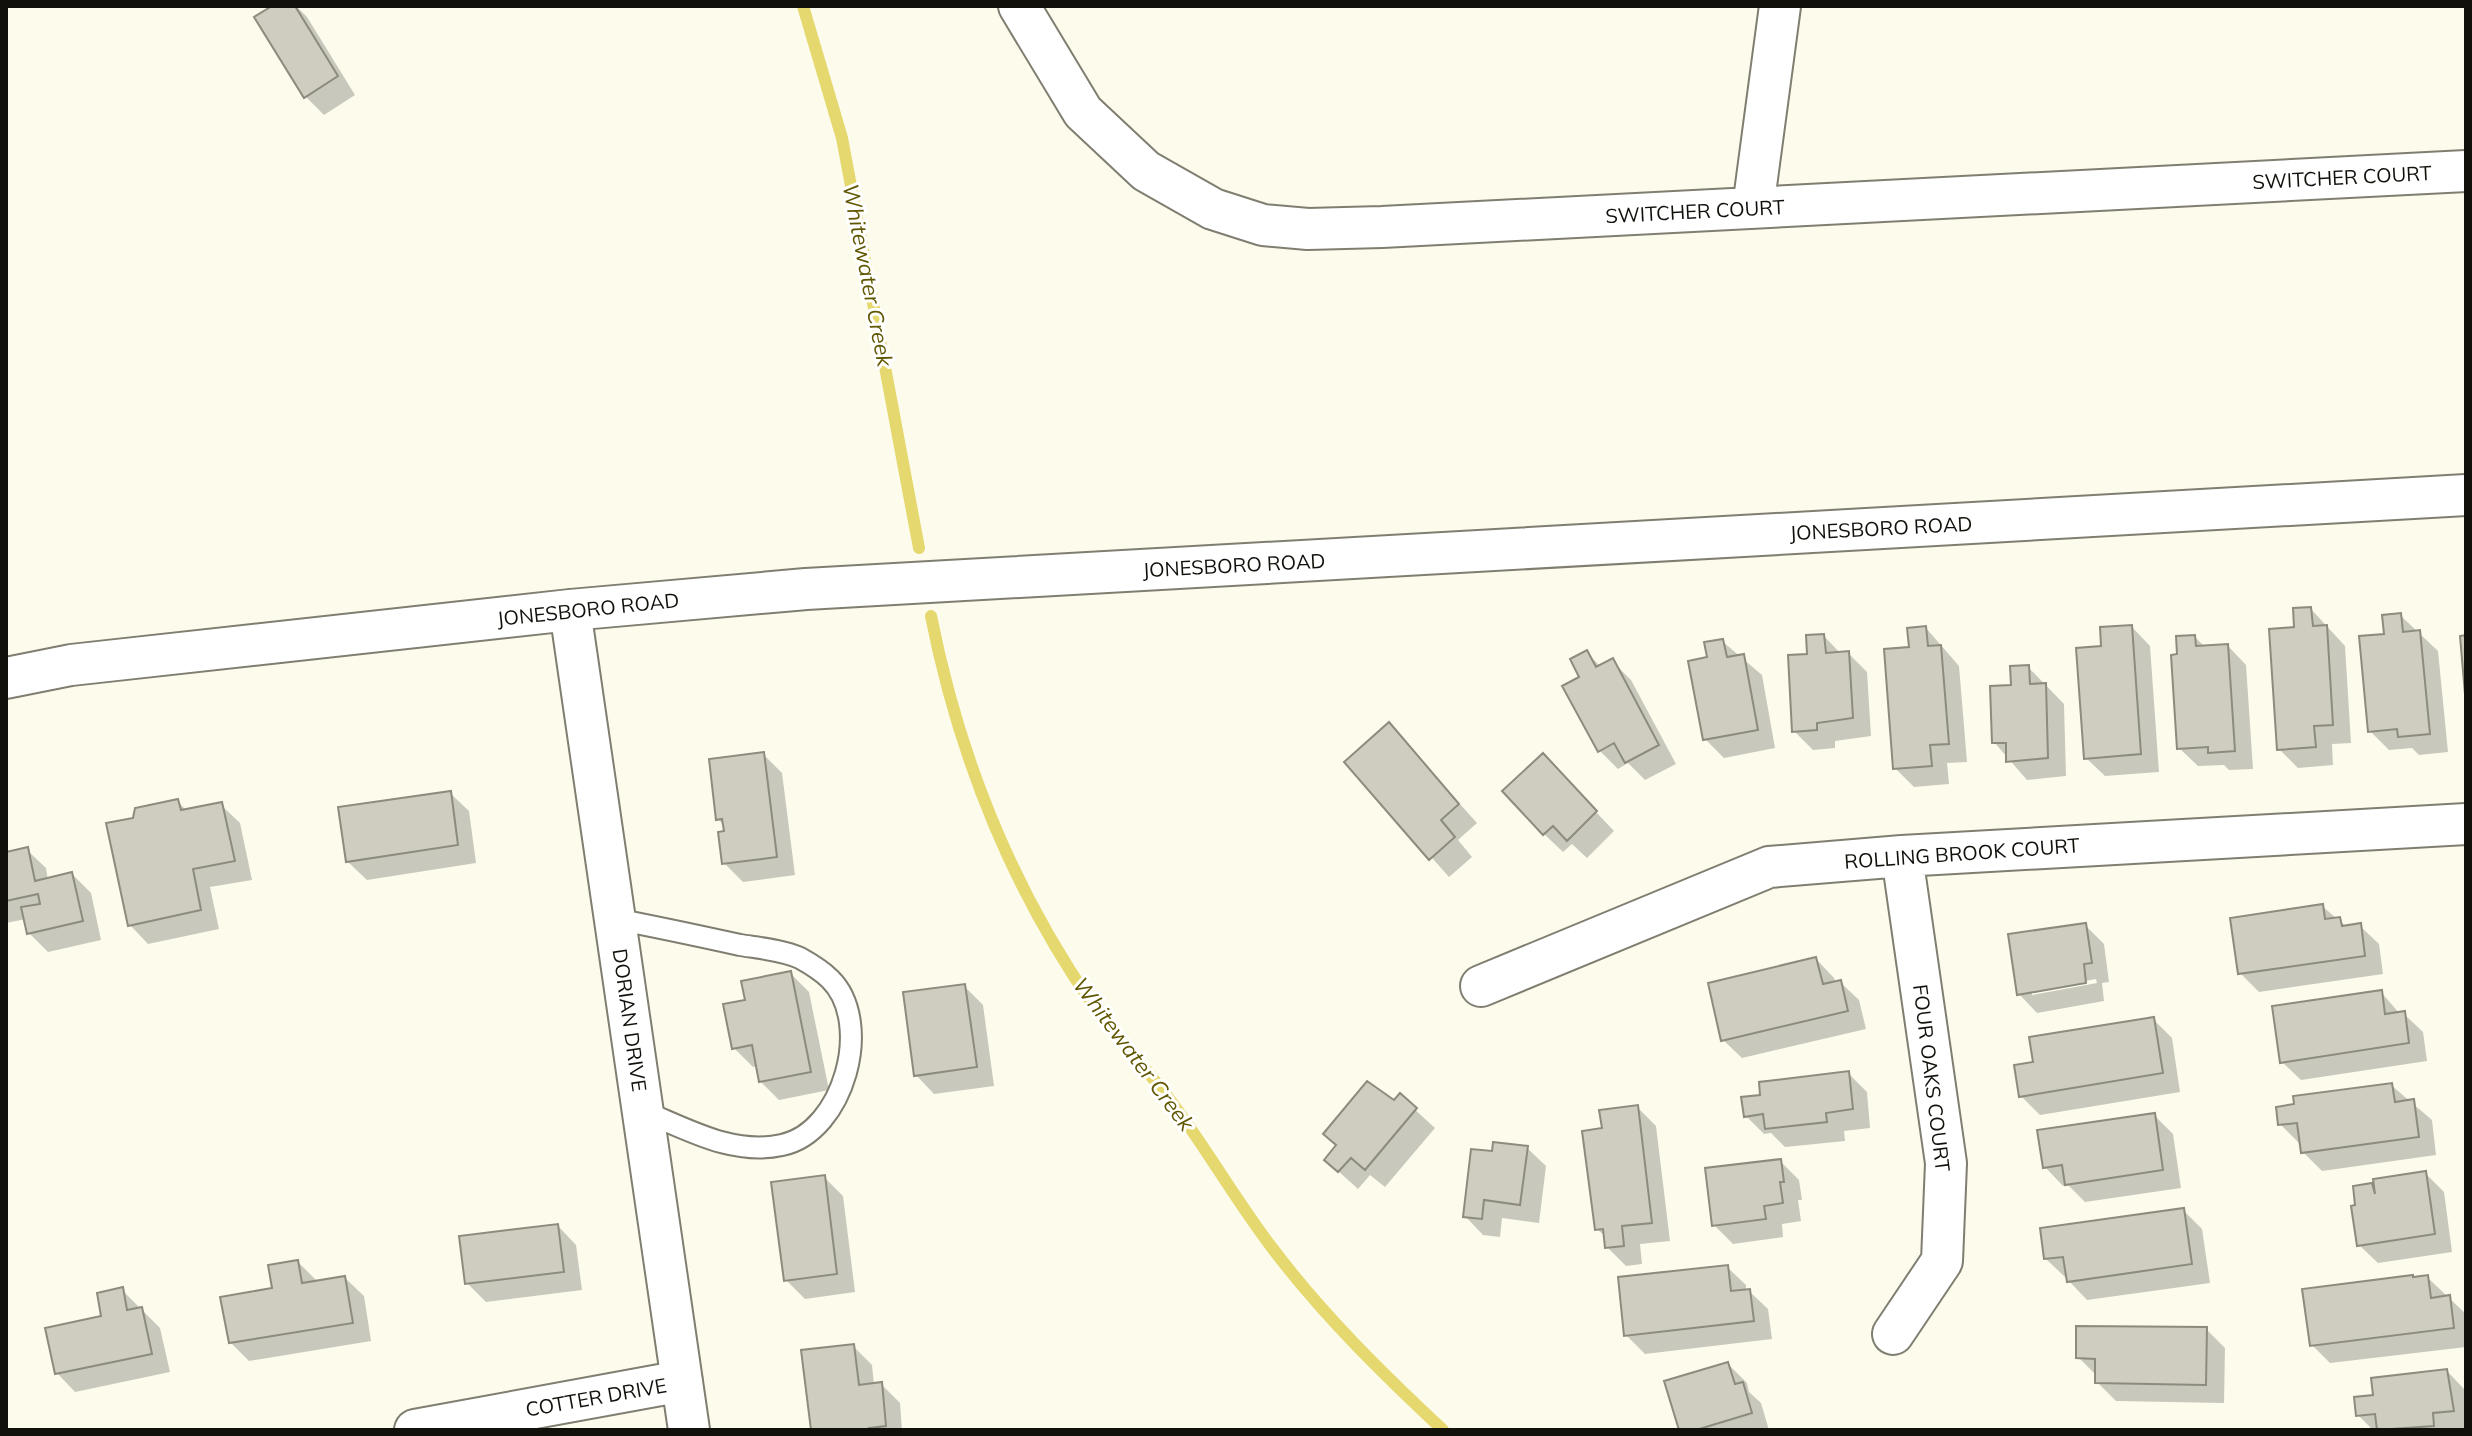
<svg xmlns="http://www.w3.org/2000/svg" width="2472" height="1436" font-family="Mulish,sans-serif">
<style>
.shadow{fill:#0003;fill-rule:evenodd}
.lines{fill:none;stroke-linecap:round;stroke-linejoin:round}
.stream{stroke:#e5d86e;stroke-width:12}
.building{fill:#cecdbf;stroke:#8d8b7e;stroke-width:2}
.service-casing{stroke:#7f7e71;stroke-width:24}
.minor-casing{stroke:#7f7e71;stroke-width:44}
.service{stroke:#fff;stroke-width:20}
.minor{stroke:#fff;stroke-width:40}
.labels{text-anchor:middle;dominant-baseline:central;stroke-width:6;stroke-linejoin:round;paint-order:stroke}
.street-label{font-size:20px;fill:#11100b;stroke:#fff}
.water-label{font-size:22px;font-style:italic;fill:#605700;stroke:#fff}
</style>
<rect width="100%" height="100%" fill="#fcfbec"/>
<path class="shadow" d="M 275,6 L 296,6 L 307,17 L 355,95 L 324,115 L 305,96 Z
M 2311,609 L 2345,646 L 2351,743 L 2332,744 L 2333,765 L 2298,768 L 2279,749 L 2296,629 Z
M 2400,615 L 2438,651 L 2448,752 L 2419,755 L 2412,748 L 2389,750 L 2370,731 L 2386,636 Z
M 2132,627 L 2150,646 L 2159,772 L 2105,776 L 2086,758 L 2103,648 Z
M 1926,628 L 1959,666 L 1967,762 L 1947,763 L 1949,784 L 1914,787 L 1895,768 L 1911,649 Z
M 1824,636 L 1841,654 L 1848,653 L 1867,672 L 1871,736 L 1835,741 L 1835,748 L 1813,750 L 1794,731 L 1809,655 Z
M 2195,637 L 2205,647 L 2228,646 L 2246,665 L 2253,769 L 2229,770 L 2224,765 L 2198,766 L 2179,748 L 2179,656 Z
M 1722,641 L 1762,675 L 1775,748 L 1724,758 L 1705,739 L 1710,659 Z
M 1587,653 L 1601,667 L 1612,661 L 1631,680 L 1676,764 L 1645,780 L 1628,763 L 1618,769 L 1599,750 L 1582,677 Z
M 2028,667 L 2064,704 L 2066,776 L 2027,780 L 1994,742 Z
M 1389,725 L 1477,823 L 1458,840 L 1472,857 L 1449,877 L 1347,762 Z
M 763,754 L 782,773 L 795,875 L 743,882 L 724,863 L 725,826 L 718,819 Z
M 1561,775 L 1614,831 L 1587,858 L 1572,844 L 1563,852 L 1544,834 Z
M 450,793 L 469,811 L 476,863 L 367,880 L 348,862 Z
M 178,802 L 187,811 L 221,805 L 240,823 L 252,880 L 210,887 L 219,929 L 148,944 L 130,925 L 135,819 Z
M 27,850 L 46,868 L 48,880 L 72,874 L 91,893 L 101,940 L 48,952 L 29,933 L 26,919 L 6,923 L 6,854 Z
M 2322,906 L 2348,928 L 2360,926 L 2379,944 L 2383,974 L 2259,992 L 2240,973 Z
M 2086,926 L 2104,944 L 2109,982 L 2102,983 L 2104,1001 L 2037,1013 L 2019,994 ZM 2096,979 L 2097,983 L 2032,995 L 2032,991 Z
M 1816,959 L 1834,978 L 1836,983 L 1840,982 L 1859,1000 L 1866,1029 L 1742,1058 L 1723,1040 Z
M 790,973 L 809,992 L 829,1090 L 779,1100 L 760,1081 L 758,1066 L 753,1067 L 734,1048 L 748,1001 Z
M 965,987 L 983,1005 L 994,1086 L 934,1094 L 916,1075 Z
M 2381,992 L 2400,1014 L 2404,1014 L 2423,1032 L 2427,1061 L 2301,1080 L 2282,1062 Z
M 2153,1019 L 2172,1038 L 2180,1092 L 2040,1115 L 2021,1096 L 2036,1064 Z
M 1848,1073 L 1867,1092 L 1870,1128 L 1844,1131 L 1845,1141 L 1785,1147 L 1771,1133 L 1764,1134 L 1746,1116 L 1762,1097 Z
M 2391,1085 L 2432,1120 L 2436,1155 L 2322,1171 L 2303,1152 L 2302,1143 L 2299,1143 L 2280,1124 Z
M 1400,1096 L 1435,1128 L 1385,1187 L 1370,1175 L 1358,1189 L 1326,1160 L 1338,1146 Z
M 1637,1107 L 1656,1126 L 1670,1241 L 1640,1244 L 1642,1264 L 1626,1266 L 1607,1247 L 1606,1237 L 1597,1229 L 1604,1130 Z
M 2154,1115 L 2173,1134 L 2181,1188 L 2085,1202 L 2068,1185 L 2063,1186 L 2045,1167 Z
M 1527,1148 L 1546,1166 L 1539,1223 L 1502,1218 L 1500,1237 L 1483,1235 L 1465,1216 L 1494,1153 Z
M 1780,1161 L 1799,1180 L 1802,1200 L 1798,1200 L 1801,1221 L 1782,1224 L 1783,1237 L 1733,1244 L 1714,1225 Z
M 2425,1173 L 2444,1192 L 2452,1252 L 2378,1263 L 2359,1245 L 2371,1186 L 2376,1191 Z
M 824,1177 L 843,1196 L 855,1292 L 805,1299 L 786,1280 Z
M 2183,1210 L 2202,1229 L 2210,1283 L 2087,1300 L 2069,1281 L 2068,1277 L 2065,1277 L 2046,1259 Z
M 558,1226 L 576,1245 L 582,1290 L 486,1302 L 467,1283 Z
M 298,1262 L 318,1282 L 345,1278 L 364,1296 L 371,1341 L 249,1361 L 230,1342 Z
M 1727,1267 L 1746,1285 L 1746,1291 L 1749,1291 L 1768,1309 L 1772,1339 L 1645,1354 L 1626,1335 Z
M 2427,1277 L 2466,1314 L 2466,1347 L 2330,1363 L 2312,1345 Z
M 122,1290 L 160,1328 L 170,1372 L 75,1392 L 57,1373 L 103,1318 Z
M 2206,1329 L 2225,1348 L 2224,1403 L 2116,1401 L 2097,1382 L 2097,1376 L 2078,1357 Z
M 853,1346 L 872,1365 L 874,1385 L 881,1384 L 900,1403 L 902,1430 L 813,1430 Z
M 1728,1364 L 1747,1383 L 1749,1392 L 1761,1403 L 1769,1430 L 1681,1430 Z
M 2447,1371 L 2465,1390 L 2466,1430 L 2373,1430 L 2358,1415 L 2375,1396 Z"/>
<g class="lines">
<path class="stream" d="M 803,6 L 842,138 L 919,548
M 931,616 C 959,757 1011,887 1093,1005 C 1118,1040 1148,1070 1173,1104 C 1208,1151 1237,1202 1273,1249 C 1323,1315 1382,1373 1443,1430"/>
</g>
<path class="building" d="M 272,6 L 295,6 L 338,76 L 304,98 L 254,17 Z
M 2311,607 L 2313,626 L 2327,625 L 2333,725 L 2314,726 L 2316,747 L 2277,750 L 2269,629 L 2294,627 L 2293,608 Z
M 2401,613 L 2403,632 L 2420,630 L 2430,734 L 2398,737 L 2397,729 L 2368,732 L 2359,636 L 2384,634 L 2382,615 Z
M 2132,625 L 2141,754 L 2084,759 L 2076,648 L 2101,646 L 2100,627 Z
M 1926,626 L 1928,646 L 1941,645 L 1949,744 L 1930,745 L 1932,766 L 1893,769 L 1884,649 L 1909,647 L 1907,628 Z
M 1824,634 L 1826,653 L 1849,651 L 1853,718 L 1817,723 L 1817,730 L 1792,732 L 1788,655 L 1807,654 L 1806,635 Z
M 2195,635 L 2196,646 L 2228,644 L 2235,751 L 2208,753 L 2208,747 L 2177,749 L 2171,655 L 2177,654 L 2176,636 Z
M 2466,635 L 2466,706 L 2460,636 Z
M 1723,639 L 1727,657 L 1744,654 L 1758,730 L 1703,740 L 1688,661 L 1707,657 L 1704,642 Z
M 1587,650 L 1596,667 L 1613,658 L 1659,745 L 1625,763 L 1614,743 L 1598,752 L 1562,686 L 1579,677 L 1570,659 Z
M 2029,665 L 2030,684 L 2046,683 L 2048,758 L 2006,762 L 2006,743 L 1992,743 L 1990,686 L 2011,685 L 2010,666 Z
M 1389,722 L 1459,804 L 1441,820 L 1455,837 L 1429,860 L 1344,762 Z
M 764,752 L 777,857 L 722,864 L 718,832 L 724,831 L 722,819 L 716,820 L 709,759 Z
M 1543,753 L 1597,811 L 1567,841 L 1553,826 L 1543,835 L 1502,791 Z
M 451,791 L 458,845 L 346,862 L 338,807 Z
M 178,799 L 181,810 L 222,802 L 235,861 L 193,869 L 201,910 L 128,926 L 106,823 L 133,818 L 135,808 Z
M 28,847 L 35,881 L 72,872 L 83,921 L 27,934 L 21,907 L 40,904 L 38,894 L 6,901 L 6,852 Z
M 2323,904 L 2325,919 L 2340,917 L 2342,926 L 2361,923 L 2365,956 L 2238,974 L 2230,918 Z
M 2086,923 L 2092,963 L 2084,964 L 2086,983 L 2017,995 L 2008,934 Z
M 1816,957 L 1823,984 L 1841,980 L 1848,1011 L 1721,1041 L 1708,983 Z
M 791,971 L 811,1072 L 759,1082 L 752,1045 L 732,1049 L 723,1004 L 745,1000 L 741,981 Z
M 965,984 L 977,1067 L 914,1076 L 903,992 Z
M 2382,990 L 2385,1014 L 2405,1011 L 2409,1043 L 2280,1063 L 2272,1006 Z
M 2154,1017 L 2163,1073 L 2019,1097 L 2014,1065 L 2033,1062 L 2029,1037 Z
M 1849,1071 L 1853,1109 L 1826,1113 L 1827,1122 L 1765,1129 L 1763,1114 L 1744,1117 L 1741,1097 L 1760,1095 L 1759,1082 Z
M 1367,1081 L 1394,1100 L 1400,1093 L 1417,1108 L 1365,1170 L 1351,1158 L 1338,1172 L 1324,1160 L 1336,1145 L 1323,1134 Z
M 2392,1083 L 2395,1102 L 2414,1099 L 2419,1137 L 2301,1153 L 2297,1123 L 2278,1125 L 2276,1107 L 2294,1104 L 2293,1096 Z
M 1638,1105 L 1652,1223 L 1622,1226 L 1624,1246 L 1605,1248 L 1603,1229 L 1595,1230 L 1582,1131 L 1602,1128 L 1599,1110 Z
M 2155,1113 L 2163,1170 L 2065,1185 L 2062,1165 L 2043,1168 L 2037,1130 Z
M 1493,1142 L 1528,1146 L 1520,1205 L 1484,1200 L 1482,1219 L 1463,1217 L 1471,1149 L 1492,1151 Z
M 1781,1159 L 1784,1182 L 1780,1182 L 1783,1203 L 1764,1206 L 1766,1219 L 1712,1226 L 1705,1168 Z
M 2426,1171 L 2435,1234 L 2357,1246 L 2351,1206 L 2355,1205 L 2353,1186 L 2372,1183 L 2375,1194 L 2373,1179 Z
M 825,1175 L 837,1274 L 784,1281 L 771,1182 Z
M 2184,1208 L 2192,1264 L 2067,1282 L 2063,1257 L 2044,1259 L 2040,1228 Z
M 558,1224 L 564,1272 L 465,1284 L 459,1236 Z
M 298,1260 L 302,1283 L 345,1276 L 353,1323 L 229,1343 L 220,1297 L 272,1288 L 268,1265 Z
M 1728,1265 L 1731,1291 L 1750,1289 L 1754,1321 L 1624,1336 L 1618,1277 Z
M 2413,1275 L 2413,1277 L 2428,1275 L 2431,1298 L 2450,1295 L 2454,1328 L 2310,1346 L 2302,1289 Z
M 123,1287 L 127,1310 L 142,1307 L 152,1354 L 55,1374 L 45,1328 L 101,1316 L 97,1293 Z
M 2076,1326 L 2207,1327 L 2206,1385 L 2095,1383 L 2095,1359 L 2076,1358 Z
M 854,1344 L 859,1385 L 882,1382 L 886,1426 L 869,1428 L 870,1430 L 811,1430 L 801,1350 Z
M 1728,1362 L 1735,1384 L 1743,1382 L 1752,1413 L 1696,1430 L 1679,1430 L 1664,1381 Z
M 2447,1369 L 2454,1411 L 2433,1413 L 2434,1426 L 2377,1430 L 2375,1414 L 2356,1416 L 2354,1397 L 2373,1395 L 2371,1378 Z"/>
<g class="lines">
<g class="service-casing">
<path id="service" d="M 615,919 C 657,927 699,936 740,945 C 759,948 782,950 800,958 C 809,963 823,972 830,979 C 874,1022 844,1132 782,1145 C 733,1156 687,1129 643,1111"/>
</g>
<g class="minor-casing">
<path id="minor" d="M 1019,6 L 1083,112 L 1146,171 L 1213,209 L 1263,225 L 1308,229 L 1382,227 L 2466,171
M 1753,208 L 1780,6
M 570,610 L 689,1430
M 6,678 L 71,665 L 570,610 L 806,589 L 2466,495
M 1481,986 L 1769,867 L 1902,856 L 2466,824
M 1893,1334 L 1942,1261 L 1946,1163 L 1902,856
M 415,1430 L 682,1381"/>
</g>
<use href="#service" class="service"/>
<use href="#minor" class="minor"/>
</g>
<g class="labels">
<g class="street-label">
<text transform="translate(2342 177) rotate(-3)">SWITCHER COURT</text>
<text transform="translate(1695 211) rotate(-3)">SWITCHER COURT</text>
<text transform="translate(1881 528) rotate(-3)">JONESBORO ROAD</text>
<text transform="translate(1234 565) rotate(-3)">JONESBORO ROAD</text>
<text transform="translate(588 609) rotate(-6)">JONESBORO ROAD</text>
<text transform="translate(1962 853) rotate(-4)">ROLLING BROOK COURT</text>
<text transform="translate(630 1020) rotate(82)">DORIAN DRIVE</text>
<text transform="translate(1932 1078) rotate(83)">FOUR OAKS COURT</text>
<text transform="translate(596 1397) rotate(-10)">COTTER DRIVE</text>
</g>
<g class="water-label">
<text transform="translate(868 275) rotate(79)">Whitewater Creek</text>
<text transform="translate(1134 1054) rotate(53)">Whitewater Creek</text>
</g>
</g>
<rect width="2472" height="1436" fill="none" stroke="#11100b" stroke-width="16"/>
</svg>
